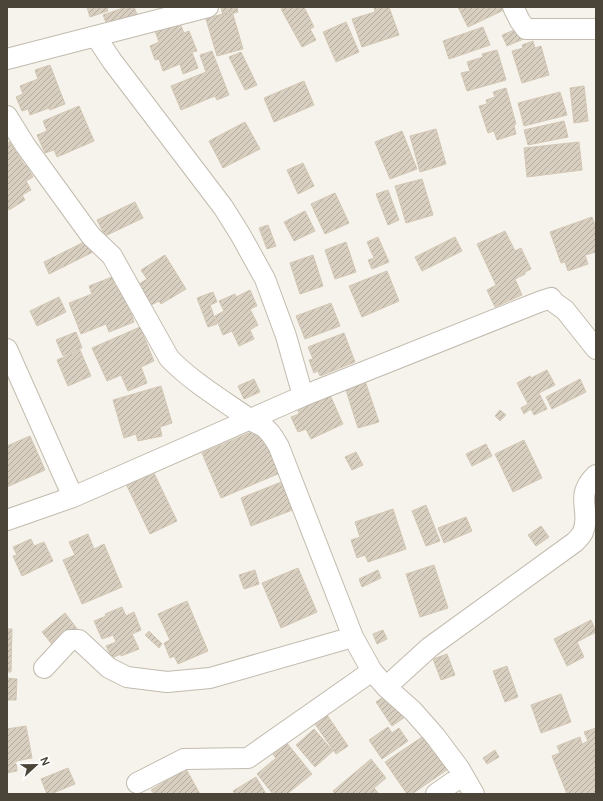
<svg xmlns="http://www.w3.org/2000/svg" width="603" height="801" font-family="'DM Sans',sans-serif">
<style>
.building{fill:url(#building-hatch);stroke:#d3c7b4}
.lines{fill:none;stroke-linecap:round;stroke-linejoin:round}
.minor-casing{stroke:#c2bbae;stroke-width:22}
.minor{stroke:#fff;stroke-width:20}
</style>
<defs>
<pattern id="building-hatch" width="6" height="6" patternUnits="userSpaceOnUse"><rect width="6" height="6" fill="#d8cfc1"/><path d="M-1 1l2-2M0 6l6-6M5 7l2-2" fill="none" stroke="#b1aa9e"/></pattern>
</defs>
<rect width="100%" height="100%" fill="#f6f3ec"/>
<path class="building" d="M 87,7 L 107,7 L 108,11 L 90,17 Z
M 126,7 L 134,7 L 138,17 L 108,27 L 103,15 Z
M 221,7 L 237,7 L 238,12 L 223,16 Z
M 285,7 L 304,7 L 314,27 L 310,29 L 316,40 L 302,47 L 281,9 Z
M 374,7 L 389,7 L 399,35 L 362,47 L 352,19 L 375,12 Z
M 458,7 L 506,7 L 506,9 L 468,27 Z
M 232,11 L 243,49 L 217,56 L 206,19 Z
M 178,19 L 184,33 L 189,31 L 197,51 L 192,52 L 198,68 L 183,74 L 180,64 L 163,71 L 159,59 L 155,60 L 150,46 L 159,42 L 154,28 Z
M 346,22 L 359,52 L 336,62 L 323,32 Z
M 483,27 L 490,45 L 449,59 L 443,41 Z
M 522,27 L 526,38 L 507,46 L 502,35 Z
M 533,41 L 535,48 L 541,46 L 549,75 L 522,83 L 512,51 L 523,48 L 522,45 Z
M 497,50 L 506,80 L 467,91 L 461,73 L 470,71 L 467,62 L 483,57 L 482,54 Z
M 212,51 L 229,95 L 217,100 L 215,96 L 181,110 L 171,86 L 206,72 L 200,55 Z
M 241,52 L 257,85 L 245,90 L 229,57 Z
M 50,65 L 65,104 L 50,110 L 49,108 L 30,115 L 28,109 L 22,111 L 16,97 L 23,94 L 20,86 L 38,79 L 35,70 Z
M 304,81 L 314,105 L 274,122 L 264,98 Z
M 584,86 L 588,121 L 574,123 L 570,88 Z
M 506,88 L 516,124 L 514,125 L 516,134 L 497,140 L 494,131 L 488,133 L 479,106 L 487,104 L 486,100 L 495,97 L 493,92 Z
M 560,92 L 567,115 L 524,126 L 518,103 Z
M 79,106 L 94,141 L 57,157 L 54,150 L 45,153 L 37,135 L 47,131 L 43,121 Z
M 564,121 L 568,137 L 528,145 L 524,130 Z
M 245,122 L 260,149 L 223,168 L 209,141 Z
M 436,129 L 446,164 L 420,172 L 410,136 Z
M 402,131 L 417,169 L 390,179 L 375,142 Z
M 10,142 L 25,166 L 26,165 L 33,177 L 26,181 L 31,190 L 22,195 L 25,200 L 9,210 L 7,207 L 7,143 Z
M 579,142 L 582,170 L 527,177 L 524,148 Z
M 303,163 L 314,186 L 298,194 L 287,170 Z
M 422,179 L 433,215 L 406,223 L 395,186 Z
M 388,190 L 399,220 L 388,225 L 376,194 Z
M 335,193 L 349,223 L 325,234 L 311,204 Z
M 135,202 L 143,218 L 105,236 L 97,220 Z
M 305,211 L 315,231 L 294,241 L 284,222 Z
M 592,217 L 596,228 L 596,252 L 585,255 L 588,264 L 568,271 L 565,262 L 561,263 L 550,232 Z
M 268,225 L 276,246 L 267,249 L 259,228 Z
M 505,231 L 515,251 L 521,248 L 531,269 L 525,272 L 525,274 L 515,279 L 522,295 L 495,307 L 487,290 L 496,285 L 477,244 Z
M 378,237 L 389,262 L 372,269 L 368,260 L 374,258 L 367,242 Z
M 455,237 L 462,251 L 422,271 L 415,257 Z
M 88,240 L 93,252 L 49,274 L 44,262 Z
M 346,242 L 356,272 L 335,279 L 325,250 Z
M 165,255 L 186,289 L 161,304 L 159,301 L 151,305 L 139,284 L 147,279 L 141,270 Z
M 313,255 L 323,286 L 300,294 L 290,263 Z
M 387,271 L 399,301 L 362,317 L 349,286 Z
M 112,277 L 115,286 L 123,283 L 135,314 L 132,315 L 134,322 L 109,332 L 106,324 L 81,334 L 69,303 L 92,294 L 89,286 Z
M 250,290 L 257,306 L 250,309 L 258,325 L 250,330 L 254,339 L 239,346 L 232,331 L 223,335 L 215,316 L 224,311 L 219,301 L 235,294 L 236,297 Z
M 213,292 L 217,302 L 210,305 L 217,324 L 208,327 L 197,298 Z
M 59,297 L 66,312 L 37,326 L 30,311 Z
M 331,303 L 340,326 L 305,339 L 296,316 Z
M 140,327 L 154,361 L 141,367 L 147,383 L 128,391 L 121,375 L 107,381 L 92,348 Z
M 76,332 L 82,348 L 63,356 L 56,340 Z
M 344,333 L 355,362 L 320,376 L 318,371 L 314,373 L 309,360 L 313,359 L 308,347 Z
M 80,350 L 91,376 L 68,386 L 57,360 Z
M 547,370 L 555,385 L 539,393 L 547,409 L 534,415 L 531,409 L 524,414 L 521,408 L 528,404 L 517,383 L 530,376 L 531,378 Z
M 254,379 L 260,392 L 244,399 L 238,386 Z
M 580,379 L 586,392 L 552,409 L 546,397 Z
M 365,381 L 379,422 L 358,428 L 345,387 Z
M 161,386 L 172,423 L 160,427 L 162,436 L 138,441 L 136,434 L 124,438 L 113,400 Z
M 330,395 L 343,424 L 311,439 L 306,429 L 298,432 L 291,417 L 299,414 L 298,410 Z
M 500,410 L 506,415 L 500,421 L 495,416 Z
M 261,428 L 280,473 L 221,498 L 202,453 Z
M 30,436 L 45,470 L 7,487 L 7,446 Z
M 524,440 L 542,478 L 513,492 L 495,454 Z
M 486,444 L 492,456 L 472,466 L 466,454 Z
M 356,452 L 363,465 L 352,470 L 345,457 Z
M 153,471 L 177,521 L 150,534 L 126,484 Z
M 284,481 L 295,509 L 251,526 L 241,498 Z
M 426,505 L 440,541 L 426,546 L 412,511 Z
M 393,509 L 406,549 L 368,562 L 365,555 L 357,558 L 351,540 L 360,537 L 355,522 Z
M 466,517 L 472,531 L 444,543 L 438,528 Z
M 541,526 L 549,537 L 536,546 L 528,535 Z
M 88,534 L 94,549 L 104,544 L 122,587 L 82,604 L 63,560 L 75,555 L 69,542 Z
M 31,539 L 34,546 L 44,542 L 53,561 L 22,576 L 13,556 L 17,555 L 13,547 Z
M 434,565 L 448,608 L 420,617 L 406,574 Z
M 298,568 L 317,612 L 281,628 L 262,583 Z
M 255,570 L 259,584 L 244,589 L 239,575 Z
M 378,570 L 381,578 L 362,587 L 359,579 Z
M 187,601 L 208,651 L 178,664 L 174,656 L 170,658 L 164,643 L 170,640 L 158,614 Z
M 122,607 L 126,616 L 134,612 L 141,630 L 132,634 L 139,649 L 121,656 L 121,654 L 112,658 L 106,646 L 116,642 L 113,635 L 102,639 L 94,621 L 106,616 L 105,614 Z
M 65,613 L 78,630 L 55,648 L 42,632 Z
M 591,620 L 596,632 L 577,642 L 584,657 L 567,666 L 554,639 Z
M 7,629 L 12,629 L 11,672 L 7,672 Z
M 383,630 L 387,639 L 377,644 L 373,634 Z
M 149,631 L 162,644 L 159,648 L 145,635 Z
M 447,654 L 455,675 L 441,680 L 433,659 Z
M 507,666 L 518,697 L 505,702 L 493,671 Z
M 7,678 L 17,679 L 16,700 L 7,700 Z
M 389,693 L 405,717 L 392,726 L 376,702 Z
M 561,694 L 571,722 L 541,733 L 531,705 Z
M 327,715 L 348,746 L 336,754 L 315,724 Z
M 26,726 L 32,758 L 16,761 L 17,771 L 7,773 L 7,729 Z
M 388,727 L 392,733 L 399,728 L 408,741 L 382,759 L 369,740 Z
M 596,728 L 596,792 L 590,794 L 567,794 L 552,756 L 560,753 L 557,746 L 580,737 L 582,744 L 588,741 L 584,732 Z
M 314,729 L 333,751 L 315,767 L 296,745 Z
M 428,733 L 451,767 L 412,794 L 407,794 L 385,762 Z
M 286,742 L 312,774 L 287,794 L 273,794 L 257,774 L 276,758 L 272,753 Z
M 495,750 L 499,757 L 487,764 L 483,758 Z
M 371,759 L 386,778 L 374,788 L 379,794 L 335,794 L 333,791 Z
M 68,768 L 75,784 L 51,794 L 47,794 L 41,779 Z
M 186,769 L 200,794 L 154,794 L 151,790 Z
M 256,777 L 266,794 L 235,794 L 233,791 Z"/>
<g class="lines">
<g class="minor-casing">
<path id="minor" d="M 513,7 L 520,21 L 526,29 L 596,29
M 96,37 L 112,61 L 223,207 L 240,234 L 265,279 L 286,336 L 303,396
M 7,59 L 208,7
M 7,116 L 25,145 L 91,236 L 112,256 L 169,358 C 192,382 221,399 248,418 C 253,422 259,424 264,427 C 271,432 275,440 279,447 L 353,637 L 372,671 L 386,687 L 413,711 L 435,736 L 459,768 L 474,794
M 7,349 L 73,497
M 7,520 L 73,497 L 303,396 L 539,302 L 551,298 L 555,303 L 565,310 L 596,349
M 44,668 L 70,640 L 79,640 L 109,668 L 127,677 L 167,682 L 210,678 L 353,637
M 386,687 L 430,647 L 575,542 C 578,539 581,536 583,532 C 592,510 573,497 596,475
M 137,783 L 184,759 L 248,758 L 372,671
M 436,794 L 463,775"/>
</g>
<use href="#minor" class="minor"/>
</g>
<rect width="603" height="801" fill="none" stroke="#4b4439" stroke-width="16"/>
<g transform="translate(36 765) rotate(68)" stroke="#ffffff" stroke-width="3" paint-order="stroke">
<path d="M0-3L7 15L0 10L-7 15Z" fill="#4b4439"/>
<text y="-6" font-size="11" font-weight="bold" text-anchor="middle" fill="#4b4439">N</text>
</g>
</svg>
